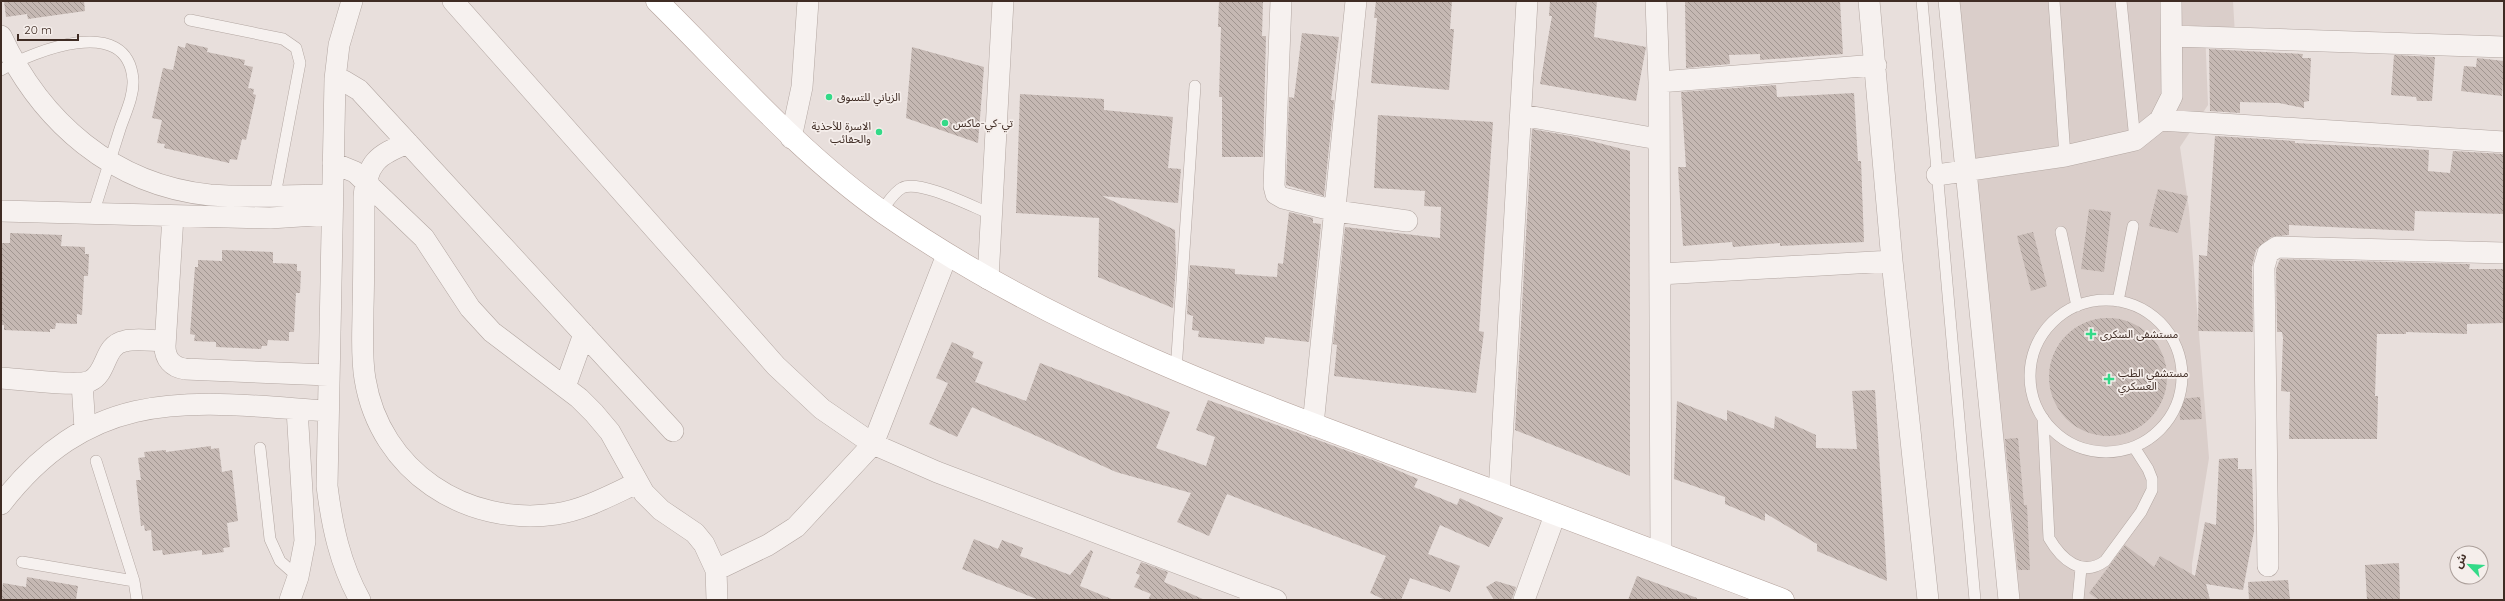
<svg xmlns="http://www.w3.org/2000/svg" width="2505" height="601" font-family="Quicksand,'Noto Sans Arabic',sans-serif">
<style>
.built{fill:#daceca}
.building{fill:url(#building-back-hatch)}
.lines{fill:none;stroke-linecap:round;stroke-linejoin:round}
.service-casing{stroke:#b2a6a1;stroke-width:12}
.minor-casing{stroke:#b2a6a1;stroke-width:22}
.primary-casing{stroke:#b4a19a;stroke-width:23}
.service{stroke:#f6f1ef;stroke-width:11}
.minor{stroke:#f6f1ef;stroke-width:21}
.primary{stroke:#fff;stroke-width:22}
.poi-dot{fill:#33da88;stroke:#f5eeeb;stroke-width:1.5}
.labels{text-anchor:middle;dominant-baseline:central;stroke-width:3.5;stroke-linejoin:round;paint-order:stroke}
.poi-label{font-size:11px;fill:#3f2c24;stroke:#f5eeeb;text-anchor:start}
</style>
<defs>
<pattern id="building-back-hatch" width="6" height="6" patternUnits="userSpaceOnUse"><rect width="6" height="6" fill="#c5b8b3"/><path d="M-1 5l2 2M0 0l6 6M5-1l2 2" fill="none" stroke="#a19691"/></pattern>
</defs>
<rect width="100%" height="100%" fill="#e8dfdc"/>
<path class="built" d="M 1951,1 L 2233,1 L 2235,35 L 2205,29 L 2208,105 L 2180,147 L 2189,209 L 2209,458 L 2192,564 L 2192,600 L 2013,600 Z"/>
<path class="building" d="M 4,1 L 84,1 L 85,11 L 28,19 L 27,14 L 6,17 Z
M 1219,1 L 1263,1 L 1262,36 L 1266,36 L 1263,157 L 1222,157 L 1222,97 L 1219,97 L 1221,27 L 1218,27 Z
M 1376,1 L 1452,1 L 1450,29 L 1454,29 L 1449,90 L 1371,83 L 1377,18 L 1374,18 Z
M 1550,1 L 1597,1 L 1594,37 L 1646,47 L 1636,101 L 1540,84 L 1552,16 L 1549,16 Z
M 1685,1 L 1840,1 L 1843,54 L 1760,60 L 1760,54 L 1729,55 L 1730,64 L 1686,68 Z
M 1302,33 L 1339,37 L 1331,100 L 1334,100 L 1324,196 L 1286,185 L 1289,97 L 1294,98 Z
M 186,43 L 208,48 L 207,52 L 245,60 L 244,65 L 253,67 L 248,88 L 254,89 L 253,94 L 256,95 L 246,140 L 242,139 L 237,160 L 230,159 L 229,163 L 164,148 L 165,144 L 157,143 L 162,120 L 152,118 L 163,68 L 173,70 L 178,46 L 185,48 Z
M 912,47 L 984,67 L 978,143 L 906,118 Z
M 2209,49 L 2303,54 L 2302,58 L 2311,58 L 2309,101 L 2304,102 L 2304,108 L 2279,103 L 2240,102 L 2240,113 L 2210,111 Z
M 2394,55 L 2435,57 L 2432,101 L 2417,101 L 2416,97 L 2391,95 Z
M 2477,58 L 2504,61 L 2502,96 L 2461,91 L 2464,66 L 2476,67 Z
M 1776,85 L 1777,97 L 1854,93 L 1858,161 L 1861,161 L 1864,242 L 1780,246 L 1780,243 L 1733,247 L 1732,242 L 1683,246 L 1678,167 L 1686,167 L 1681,92 Z
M 1020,94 L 1104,99 L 1104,110 L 1173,117 L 1168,168 L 1181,169 L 1178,203 L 1102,196 L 1175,230 L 1176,263 L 1173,308 L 1098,277 L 1099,218 L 1016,213 Z
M 1378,115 L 1493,122 L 1479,331 L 1484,332 L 1476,393 L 1334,376 L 1337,345 L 1333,344 L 1345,227 L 1440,238 L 1441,207 L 1424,206 L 1425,191 L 1374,188 Z
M 1532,129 L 1576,137 L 1630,151 L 1630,476 L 1515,430 Z
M 2215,136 L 2295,141 L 2295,143 L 2429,150 L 2428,171 L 2450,173 L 2453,151 L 2504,154 L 2504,214 L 2415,211 L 2414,231 L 2289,225 L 2289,235 L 2271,237 L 2256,250 L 2252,267 L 2253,332 L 2198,331 L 2199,255 L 2207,256 Z
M 2158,189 L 2188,196 L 2178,233 L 2149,226 Z
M 2089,209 L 2111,212 L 2104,272 L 2081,269 Z
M 1289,212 L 1313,218 L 1313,223 L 1321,224 L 1309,342 L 1265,337 L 1264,344 L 1198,337 L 1199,331 L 1192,330 L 1193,316 L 1187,314 L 1190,265 L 1235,269 L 1235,274 L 1277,277 L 1278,263 L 1283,264 Z
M 2033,232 L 2047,286 L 2031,291 L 2017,236 Z
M 10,233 L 62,235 L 61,246 L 85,247 L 85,254 L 89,254 L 88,276 L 84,276 L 82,315 L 77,314 L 77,324 L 56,323 L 55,329 L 50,329 L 50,332 L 4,330 L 4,325 L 1,325 L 1,243 L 10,243 Z
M 222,250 L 273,252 L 273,263 L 297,264 L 297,271 L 301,271 L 300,293 L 296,293 L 294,332 L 289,332 L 289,341 L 268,340 L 267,346 L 262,346 L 261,349 L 216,347 L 216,342 L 194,341 L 195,335 L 190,334 L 195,267 L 198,267 L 198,260 L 222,261 Z
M 2280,259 L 2470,264 L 2469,269 L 2504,269 L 2504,323 L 2467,324 L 2467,334 L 2406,332 L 2406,334 L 2377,334 L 2375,396 L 2378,396 L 2377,439 L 2289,439 L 2290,392 L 2281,391 L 2283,338 L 2282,332 L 2277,332 L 2276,269 Z
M2049 377a59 59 0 1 1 118 0a59 59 0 1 1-118 0Z
M 952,342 L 974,352 L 972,357 L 983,362 L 975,382 L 1026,401 L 1040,363 L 1170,412 L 1156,448 L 1206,466 L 1215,437 L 1196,430 L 1208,400 L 1378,462 L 1418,479 L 1414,487 L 1457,505 L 1460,498 L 1503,518 L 1489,547 L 1440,525 L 1428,554 L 1460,566 L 1450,592 L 1410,578 L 1401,600 L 1385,600 L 1370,593 L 1386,556 L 1227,494 L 1209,536 L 1177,522 L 1191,493 L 1116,472 L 972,407 L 957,437 L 929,424 L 948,383 L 936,378 Z
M 1875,390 L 1887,581 L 1817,551 L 1817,544 L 1765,513 L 1765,521 L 1725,504 L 1725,497 L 1674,479 L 1677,401 L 1727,421 L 1727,410 L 1774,429 L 1775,416 L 1816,435 L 1816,448 L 1857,449 L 1852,391 Z
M 2200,397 L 2202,419 L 2180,420 L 2179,399 Z
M 2018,438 L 2024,505 L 2027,505 L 2030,570 L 2018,570 L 2005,439 Z
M 211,446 L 211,449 L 219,448 L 222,472 L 232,470 L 238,521 L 227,523 L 230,547 L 223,548 L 224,552 L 202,555 L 202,550 L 163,555 L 162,550 L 153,551 L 151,530 L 145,531 L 144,525 L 141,526 L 136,480 L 141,480 L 138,458 L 145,457 L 144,452 L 166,450 L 166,452 Z
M 2238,458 L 2238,469 L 2252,469 L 2254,531 L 2243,590 L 2206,584 L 2210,600 L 2099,600 L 2089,593 L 2125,545 L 2154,567 L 2160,556 L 2195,576 L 2205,522 L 2216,525 L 2219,459 Z
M 974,539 L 998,549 L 1002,540 L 1023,548 L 1020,556 L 1070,575 L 1091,550 L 1093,552 L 1080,586 L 1114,600 L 1039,600 L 962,569 Z
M 1141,562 L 1168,572 L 1164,582 L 1205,600 L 1148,600 L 1151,594 L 1134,587 L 1140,575 L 1136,573 Z
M 2399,563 L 2400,600 L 2367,600 L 2365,565 Z
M 1637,576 L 1697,598 L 1696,600 L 1628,600 Z
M 27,577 L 78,586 L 76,600 L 1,600 L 3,583 L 26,587 Z
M 2288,580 L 2290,600 L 2249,600 L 2248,582 Z
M 1496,581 L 1516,587 L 1512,599 L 1494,600 L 1486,587 Z"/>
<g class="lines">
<g class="service-casing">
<path id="service" d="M 1922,1 L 1975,600
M 2054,1 L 2065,156
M 2121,1 L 2135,140
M 190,20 L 283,39 L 296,48 L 300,63 L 275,195
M 1,70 C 34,51 128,13 133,80 C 134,96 125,114 120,129 C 111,157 102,186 93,214
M 881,211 C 887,204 894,192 902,188 C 919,179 973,207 991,214
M 2061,232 L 2077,306
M2030 376a76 76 0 1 1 152 0a76 76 0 1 1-152 0Z
M 2118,301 L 2133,226
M 1176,371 L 1195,86
M 2043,418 L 2049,538 C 2061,559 2082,578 2105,561 L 2141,512 L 2152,490 L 2152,479 L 2148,469 L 2134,447
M 260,448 L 270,539 L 280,561 L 298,577
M 96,461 L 134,581 L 137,600
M 22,562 L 134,581
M 2078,600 L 2081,568"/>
</g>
<g class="minor-casing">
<path id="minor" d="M 352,1 L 339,45 L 335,79 L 327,486 C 332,526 340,564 360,600
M 453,1 L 776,366 L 822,409 L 873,444 L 937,472 L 1254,592
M 1281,1 L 1274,186 L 1276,194 L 1283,198 L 1336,211 L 1407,221
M 1656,1 L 1659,82 L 1661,553
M 1869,1 L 1892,261 L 1928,600
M 1949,1 L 2009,600
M 1,36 C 41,122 113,185 210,195 C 250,198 292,195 332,195
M 2172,36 L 2504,47
M 335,79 L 344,81 L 359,90 L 673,431
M 1659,82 L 1876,65
M 1521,115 L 1658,139
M 2160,120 L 2504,142
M 791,138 L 802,87 L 808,1
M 408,143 C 377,155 367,163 364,197 C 364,234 364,272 363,309 C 363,332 361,356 365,379 C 380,471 466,527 556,514 C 584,510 611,495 637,483
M 333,163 L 355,172 L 424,238 L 470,308 L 492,332 L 579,398 L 594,413 L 610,432 L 644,493 L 661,510 L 695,533 L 704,544 L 716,570 L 717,600
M 1937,175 L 2065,156 L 2135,140 L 2160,120 L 2172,96 L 2171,1
M 1,211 L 270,218 L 331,214
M 173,216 L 165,346 C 165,359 172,367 185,369 L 328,375
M 1660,274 L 1892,261
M 988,279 L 1003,1
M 1,378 C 18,379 78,387 90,381 C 108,373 103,345 125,341 C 137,338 153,341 165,341
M 82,383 L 85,429
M 565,387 L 584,334
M 1313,425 L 1356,1
M 1499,493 L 1527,1
M 1,504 C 95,383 192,402 328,411
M 2268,566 L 2264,267 L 2268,253 L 2277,247 L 2504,253
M 716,570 L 768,545 L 796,527 L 873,444 L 947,255
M 290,600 L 298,577 L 305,541 L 297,409
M 1250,600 L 1254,592 L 1276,600
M 1524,600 L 1555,515"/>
</g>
<g class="primary-casing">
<path id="primary" d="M 657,1 C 731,74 799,153 884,213 C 1046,326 1228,393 1412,461 C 1536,506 1659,553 1783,600"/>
</g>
<use href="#service" class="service"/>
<use href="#minor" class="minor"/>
<use href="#primary" class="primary"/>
</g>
<g class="poi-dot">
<circle cx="829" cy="97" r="4"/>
<circle cx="945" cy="123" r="4"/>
<circle cx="879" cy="132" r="4"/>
<path d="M2089 328h4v4h4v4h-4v4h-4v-4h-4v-4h4z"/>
<path d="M2107 373h4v4h4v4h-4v4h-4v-4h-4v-4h4z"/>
</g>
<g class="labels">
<g class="poi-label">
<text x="837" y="97">الزياني للتسوق</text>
<text x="953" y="123">تي-كي-ماكس</text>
<text x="871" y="126" text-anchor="end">الاسرة للأحذية<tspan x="871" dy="13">والحقائب</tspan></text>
<text x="2100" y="334">مستشفى السكرى</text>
<text x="2118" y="373">مستشفي الطب<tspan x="2118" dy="13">العسكري</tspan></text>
</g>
</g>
<rect width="2505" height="601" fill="none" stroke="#3f2c24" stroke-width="4"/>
<g transform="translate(2469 565) rotate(295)"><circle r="19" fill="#f5eeeb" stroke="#aca09b"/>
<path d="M0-3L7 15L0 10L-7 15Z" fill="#33da88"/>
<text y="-6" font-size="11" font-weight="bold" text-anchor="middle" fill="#3f2c24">ش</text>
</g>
<path d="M18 34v6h60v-6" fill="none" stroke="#3f2c24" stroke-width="2"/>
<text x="24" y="34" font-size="12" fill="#3f2c24" stroke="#f5eeeb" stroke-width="3" paint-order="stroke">20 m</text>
</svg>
